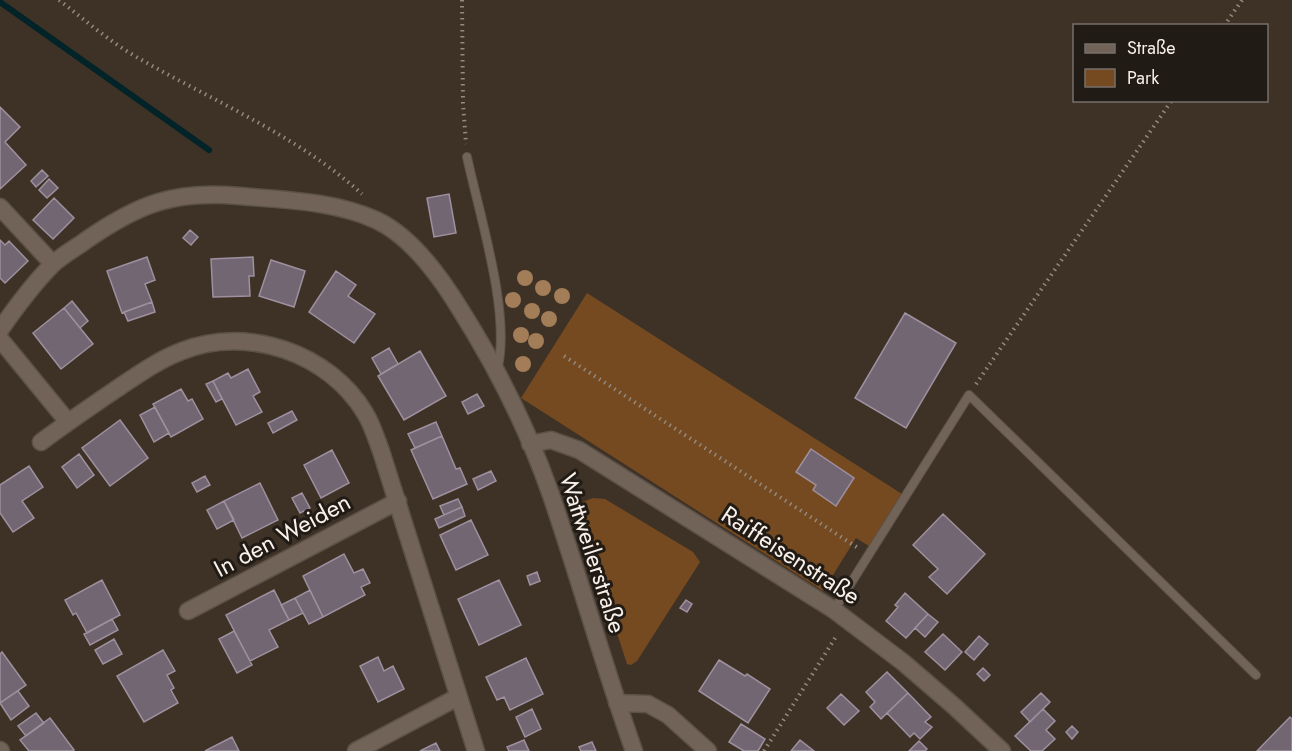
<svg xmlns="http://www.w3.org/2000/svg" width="1292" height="751" font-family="Jost,sans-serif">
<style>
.green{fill:#754a20}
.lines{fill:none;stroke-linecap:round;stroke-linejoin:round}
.stream{stroke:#022428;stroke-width:6}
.building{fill:#736673;stroke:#9e909e;stroke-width:1.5}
.lane-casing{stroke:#5c5148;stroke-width:10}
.street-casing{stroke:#5c5148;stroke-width:19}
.path{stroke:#948a81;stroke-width:4;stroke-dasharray:1.5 4.5;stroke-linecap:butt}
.lane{stroke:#716357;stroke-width:8}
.street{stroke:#716357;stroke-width:16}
.tree{fill:#a37c58}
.labels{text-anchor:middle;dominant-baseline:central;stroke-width:6;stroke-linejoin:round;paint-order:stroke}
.street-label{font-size:24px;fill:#f8f0e9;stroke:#211b16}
</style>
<rect width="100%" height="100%" fill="#3e3227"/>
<path class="green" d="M 587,293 L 902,494 L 869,546 L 856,538 L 823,591 L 521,398 Z
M 593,498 L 605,499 L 693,552 L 700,562 L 637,661 L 631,665 L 627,664 L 577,509 L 583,502 Z"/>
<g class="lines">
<path class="stream" d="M 0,2 L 209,150"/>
</g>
<path class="building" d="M 0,107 L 20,127 L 5,142 L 26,165 L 0,189 Z
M 42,170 L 48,176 L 36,187 L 31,181 Z
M 49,179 L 58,188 L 47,198 L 39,190 Z
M 449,194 L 456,233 L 434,237 L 427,198 Z
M 54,198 L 74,218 L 53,239 L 33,220 Z
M 190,230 L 198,237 L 191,245 L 183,238 Z
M 0,240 L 5,245 L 9,241 L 28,261 L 5,283 L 0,278 Z
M 147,257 L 155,280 L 145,284 L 152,302 L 122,313 L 107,271 Z
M 253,257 L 254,276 L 249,276 L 250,296 L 213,297 L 211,259 Z
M 271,260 L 305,271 L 294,307 L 259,296 Z
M 336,271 L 356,285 L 348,296 L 375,314 L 354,343 L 309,312 Z
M 72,301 L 88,321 L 80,328 L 64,308 Z
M 152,302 L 155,312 L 128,321 L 124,312 Z
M 64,308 L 93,344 L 61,369 L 33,333 Z
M 905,313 L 956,343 L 906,428 L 855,398 Z
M 389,348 L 398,364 L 381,374 L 372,358 Z
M 420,351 L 446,396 L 404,420 L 378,376 Z
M 248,369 L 260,392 L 253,396 L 262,412 L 236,425 L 213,381 L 228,373 L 231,378 Z
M 213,381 L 222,399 L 216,402 L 206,384 Z
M 181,389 L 188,401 L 192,399 L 203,419 L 171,437 L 153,404 Z
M 477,394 L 484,406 L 468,414 L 462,402 Z
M 155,407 L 169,433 L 154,442 L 140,415 Z
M 292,411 L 297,420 L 273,433 L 268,423 Z
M 120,420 L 148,458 L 110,486 L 82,448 Z
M 436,422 L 442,436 L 415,448 L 408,434 Z
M 442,436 L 456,469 L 460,468 L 467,484 L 433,499 L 411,450 Z
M 811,449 L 854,478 L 836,506 L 813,490 L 816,485 L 796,472 Z
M 332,450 L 349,483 L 321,498 L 304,465 Z
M 79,454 L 94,475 L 77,488 L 62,467 Z
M 29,466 L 43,487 L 22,501 L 34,518 L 13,532 L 0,513 L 0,485 Z
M 491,471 L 496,481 L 478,490 L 473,479 Z
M 205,476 L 210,485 L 197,492 L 192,483 Z
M 260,483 L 278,520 L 242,538 L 224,501 Z
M 302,493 L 310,508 L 300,513 L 292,498 Z
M 458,499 L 462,507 L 444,515 L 440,506 Z
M 224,501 L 234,520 L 217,529 L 207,510 Z
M 462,507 L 465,516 L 439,528 L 435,519 Z
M 943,514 L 985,554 L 947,594 L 929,577 L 938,569 L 913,545 Z
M 471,520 L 488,555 L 456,570 L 440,535 Z
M 344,554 L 354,573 L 363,569 L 370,583 L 361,587 L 365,595 L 323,617 L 303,576 Z
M 537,572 L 540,581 L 530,585 L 527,576 Z
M 102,580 L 120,615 L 87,633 L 76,613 L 73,615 L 65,600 Z
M 499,580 L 521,625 L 479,645 L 458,599 Z
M 274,590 L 289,620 L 269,630 L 278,647 L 250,661 L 226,615 Z
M 310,590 L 323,617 L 309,624 L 295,598 Z
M 905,593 L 928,614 L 906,638 L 886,621 L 898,607 L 895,605 Z
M 295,598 L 303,613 L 289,620 L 281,605 Z
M 686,600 L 692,604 L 687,612 L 680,608 Z
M 928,614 L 938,622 L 925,637 L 915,628 Z
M 112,619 L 118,630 L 90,645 L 84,634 Z
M 234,631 L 252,665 L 237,673 L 219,639 Z
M 943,634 L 962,652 L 945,670 L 925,652 Z
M 979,636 L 988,644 L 974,660 L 965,652 Z
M 114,639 L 122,654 L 103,664 L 95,650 Z
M 163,650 L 175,671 L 167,675 L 174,688 L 171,690 L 178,703 L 144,722 L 117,676 Z
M 2,652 L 26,685 L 0,703 L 0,654 Z
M 378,657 L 384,671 L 393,666 L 404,689 L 378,702 L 360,666 Z
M 526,658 L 543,694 L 510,710 L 504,697 L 497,700 L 486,677 Z
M 719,660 L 745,676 L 747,674 L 770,689 L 748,723 L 699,691 Z
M 983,668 L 990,675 L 984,681 L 977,674 Z
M 887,672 L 908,693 L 881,719 L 870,707 L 875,702 L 866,692 Z
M 18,691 L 29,706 L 11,720 L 0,703 Z
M 908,693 L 931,717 L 925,722 L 932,727 L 920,739 L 914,733 L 910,737 L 887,713 Z
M 1041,693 L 1050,702 L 1030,722 L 1021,712 Z
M 841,694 L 859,711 L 844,725 L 827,708 Z
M 532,709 L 541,729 L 525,737 L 516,717 Z
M 1043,709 L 1055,721 L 1046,730 L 1055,739 L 1042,751 L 1031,751 L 1015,736 Z
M 36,713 L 44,723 L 26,736 L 18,726 Z
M 1290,717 L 1292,719 L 1292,751 L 1257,751 Z
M 50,718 L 74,750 L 73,751 L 29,751 L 20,740 Z
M 741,724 L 765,739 L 758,751 L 744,751 L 729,742 Z
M 1072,726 L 1078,732 L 1072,739 L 1066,732 Z
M 232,737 L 239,751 L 205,751 Z
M 524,740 L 529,751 L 509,751 L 507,747 Z
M 800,740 L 814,751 L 791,751 Z
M 919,741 L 927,749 L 925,751 L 909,751 Z
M 592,742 L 596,751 L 581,751 L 579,747 Z
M 436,743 L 440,751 L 420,751 Z"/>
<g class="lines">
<g class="lane-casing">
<path id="lane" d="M 467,157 C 479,213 512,317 497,370
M 834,610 L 969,395 L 1256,675"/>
</g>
<g class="street-casing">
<path id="street" d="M 0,207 L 53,264
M 0,330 C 16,307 32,285 52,265 C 61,256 74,249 85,241 C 138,204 174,190 239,196 C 285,200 334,201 376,220 C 411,236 441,278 460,309 C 496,366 529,432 551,495 C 580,580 604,667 634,751
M 0,339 L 68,422
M 41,442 C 65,424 90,407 115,390 C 136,376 158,360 182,351 C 248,325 329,353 365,413 C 372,424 376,438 381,451 L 476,751
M 530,444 L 551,440 L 579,450 L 834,610 L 904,663 L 955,707 L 1002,751
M 188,611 L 398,501
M 617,703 L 648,704 L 668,715 L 708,751
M 0,750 L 1,751
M 356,751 L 458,697"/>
</g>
<path class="path" d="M 59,0 C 85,20 111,43 140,59 C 215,102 298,136 362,194
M 462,0 L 463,103 L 466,144
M 1224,26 L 1242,0
M 564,356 L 858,548
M 976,384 L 1172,100
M 764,751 L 837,635"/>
<use href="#lane" class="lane"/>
<use href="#street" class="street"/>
</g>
<g class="tree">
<circle cx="525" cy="278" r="8"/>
<circle cx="543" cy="288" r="8"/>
<circle cx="562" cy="296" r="8"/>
<circle cx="513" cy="300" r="8"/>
<circle cx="532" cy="311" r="8"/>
<circle cx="549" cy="319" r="8"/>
<circle cx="521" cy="335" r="8"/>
<circle cx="536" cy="341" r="8"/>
<circle cx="523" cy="364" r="8"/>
</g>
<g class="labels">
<g class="street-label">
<text transform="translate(282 535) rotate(-28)">In den Weiden</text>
<text transform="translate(593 553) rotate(72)">Wattweilerstraße</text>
<text transform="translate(791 555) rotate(33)">Raiffeisenstraße</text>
</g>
</g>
<rect x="1073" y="24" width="195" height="78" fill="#211b16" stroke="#77706a" stroke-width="1.5"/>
<rect x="1085" y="44" width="30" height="9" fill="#716357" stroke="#77706a" stroke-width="1.5"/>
<text x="1127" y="54" font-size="18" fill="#f8f0e9">Straße</text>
<rect x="1085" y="69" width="30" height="18" fill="#754a20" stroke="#77706a" stroke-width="1.5"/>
<text x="1127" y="84" font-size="18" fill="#f8f0e9">Park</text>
</svg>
